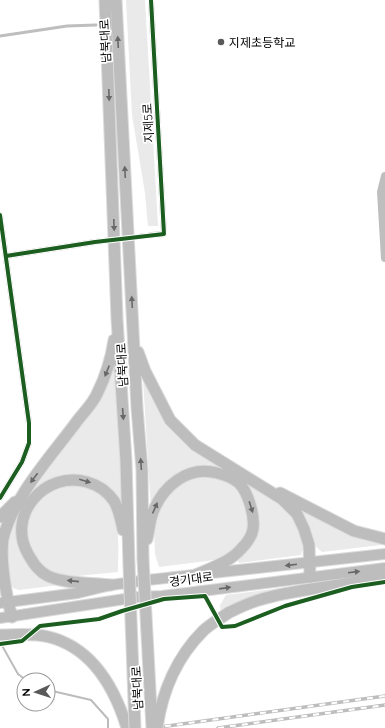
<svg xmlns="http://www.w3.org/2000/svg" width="385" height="728" font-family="Quicksand,'Noto Sans KR',sans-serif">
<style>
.green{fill:#eaeaea}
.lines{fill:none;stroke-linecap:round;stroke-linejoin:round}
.stream{stroke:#bcbcbc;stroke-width:2}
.minor-tunnel{stroke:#d9d9d9;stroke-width:6;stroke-dasharray:6 3;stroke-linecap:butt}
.primary-casing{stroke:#dbdbdb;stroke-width:12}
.trunk-casing{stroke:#dbdbdb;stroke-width:13}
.service{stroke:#bebebe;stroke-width:3}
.minor{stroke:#bebebe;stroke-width:6}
.tertiary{stroke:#bebebe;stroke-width:8}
.primary{stroke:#bdbdbd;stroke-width:10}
.trunk{stroke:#bdbdbd;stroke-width:11}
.rail-casing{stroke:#bdbdbd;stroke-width:3.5}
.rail{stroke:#fff;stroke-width:2;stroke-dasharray:6;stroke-linecap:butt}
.trunk-bridge-casing{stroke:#dbdbdb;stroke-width:13;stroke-linecap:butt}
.trunk-bridge{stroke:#bdbdbd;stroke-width:11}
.cycleway-casing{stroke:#fff;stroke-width:6}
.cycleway{stroke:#1b5e20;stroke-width:4}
.oneway{fill:#686868}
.poi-dot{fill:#595959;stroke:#fff;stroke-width:1.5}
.labels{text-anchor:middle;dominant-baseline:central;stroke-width:3.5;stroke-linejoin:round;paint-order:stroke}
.street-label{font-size:12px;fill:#000;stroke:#fff}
.poi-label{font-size:12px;fill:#000;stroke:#fff;text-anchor:start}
</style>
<rect width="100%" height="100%" fill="#fff"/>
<path class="green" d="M 126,0 L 145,0 L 158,226 L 148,226 L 145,193 L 132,115 Z
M 115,361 L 122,506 C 109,485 78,465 52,479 C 45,483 39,489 32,494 L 30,492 Z
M 143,379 L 144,379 L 151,398 L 166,421 L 268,493 L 295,517 L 304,545 L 301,555 L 239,563 L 238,561 L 251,544 L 243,483 L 197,469 L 151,510 Z
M 200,475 L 218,478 L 237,488 L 245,500 L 250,530 L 245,539 L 226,558 L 207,561 L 159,567 L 155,554 L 154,531 L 158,509 L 179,483 Z
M 70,485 C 76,486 83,486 88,488 C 124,499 118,543 118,572 L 67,577 L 45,570 L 37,562 L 28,545 L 27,520 L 41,497 L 59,487 Z
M 23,503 L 25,505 L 17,539 L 19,548 L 30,569 L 41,578 L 59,585 L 19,590 L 13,588 L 10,583 L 6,555 L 8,535 Z
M 296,506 L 381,543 L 381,545 L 322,552 L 313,544 Z
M 320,583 L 221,613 L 220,605 L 226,595 Z"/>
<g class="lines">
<path class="stream" d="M 0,642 L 18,674 L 26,680
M 48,690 L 91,700 L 108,719 L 108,728"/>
<path class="minor-tunnel" d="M 95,242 L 152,235"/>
<g class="primary-casing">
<path id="primary" d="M 0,603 L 78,593 L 111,585 L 148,580 L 385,554
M 0,618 L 138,597 L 162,596 L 385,568"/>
</g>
<g class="trunk-casing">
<path id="trunk" d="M 105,0 L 117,319 L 126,461 L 129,565
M 116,0 L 137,408 L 142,470 L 143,559
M 138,352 L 145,371 L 170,420 L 195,445 L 282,499 L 297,514 L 304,529 L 309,545 L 310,577
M 280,493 L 354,531 L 385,539
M 0,517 L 15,502
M 147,539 C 149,530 150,520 153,512 C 163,486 188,465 217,473 C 225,475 233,478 239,483 C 248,492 255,516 253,529 C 252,536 246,544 241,549 C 229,563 208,569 193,576
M 111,585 C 92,583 66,584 48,576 C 38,571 34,564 28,554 C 6,515 45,470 87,482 C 98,485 107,491 114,501 C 119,510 121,520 123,530
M 228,613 C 238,608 249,603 259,600 C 300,587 344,588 385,575
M 12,617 C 6,596 0,559 3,539 C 12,499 51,456 75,424 C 82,414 92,405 97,394 C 106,376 111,360 114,340
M 0,635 C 16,635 33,633 49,637 C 93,648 115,689 127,728"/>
</g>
<path class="service" d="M 0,36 L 67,26 L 96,25"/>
<path class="minor" d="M 151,0 L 164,234 L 152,235
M 0,215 L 29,423 L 29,443 L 22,462 L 0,498
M 6,256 L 95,242"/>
<path class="tertiary" d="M 385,176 L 381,192 L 385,258"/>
<use href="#primary" class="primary"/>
<use href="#trunk" class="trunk"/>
<g class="rail-casing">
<path id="rail" d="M 153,728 L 385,696
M 218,728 L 385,705"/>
</g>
<use href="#rail" class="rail"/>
<g class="trunk-bridge-casing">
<path id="trunk-bridge" d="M 143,559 L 152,728
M 129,565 L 135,728
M 157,728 C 162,692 177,657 203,631 C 210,624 220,619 228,613"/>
</g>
<use href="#trunk-bridge" class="trunk-bridge"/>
<g class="cycleway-casing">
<path id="cycleway" d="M 0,215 L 29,423 L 29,443 L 22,462 L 0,498
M 6,256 L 95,242 L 164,234 L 151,0
M 0,644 L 22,641 L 40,626 L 99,619 L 122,611 L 164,599 L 205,596 L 222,627 L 235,626 L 285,606 L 352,587 L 385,582"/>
</g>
<use href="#cycleway" class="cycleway"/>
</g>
<defs><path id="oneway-solid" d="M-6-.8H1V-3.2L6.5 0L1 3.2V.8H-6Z"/></defs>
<g class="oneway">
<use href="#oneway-solid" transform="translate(118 42) rotate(-93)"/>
<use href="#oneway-solid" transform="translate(109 95) rotate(88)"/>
<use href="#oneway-solid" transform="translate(125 172) rotate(-93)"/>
<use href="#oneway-solid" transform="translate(114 225) rotate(88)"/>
<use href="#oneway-solid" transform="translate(132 302) rotate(-93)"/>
<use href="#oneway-solid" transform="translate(107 371) rotate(112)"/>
<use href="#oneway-solid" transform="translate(123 414) rotate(86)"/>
<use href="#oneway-solid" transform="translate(141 464) rotate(-94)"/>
<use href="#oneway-solid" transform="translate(34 478) rotate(127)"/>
<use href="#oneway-solid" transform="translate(85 481) rotate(16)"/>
<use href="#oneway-solid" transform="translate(251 507) rotate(72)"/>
<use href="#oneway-solid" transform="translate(155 508) rotate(-66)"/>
<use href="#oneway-solid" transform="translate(291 565) rotate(173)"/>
<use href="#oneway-solid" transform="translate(354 572) rotate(-7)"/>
<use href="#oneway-solid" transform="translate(73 581) rotate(-174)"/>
<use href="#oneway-solid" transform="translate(225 588) rotate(-8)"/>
</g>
<circle class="poi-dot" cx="221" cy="42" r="4"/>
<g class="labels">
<g class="street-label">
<text transform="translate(105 41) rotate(-93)">남북대로</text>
<text transform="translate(148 123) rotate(-93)">지제5로</text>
<text transform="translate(122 365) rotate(-93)">남북대로</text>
<text transform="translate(191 579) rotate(-8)">경기대로</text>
<text transform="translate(137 688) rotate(-93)">남북대로</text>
</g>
<g class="poi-label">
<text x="229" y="42">지제초등학교</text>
</g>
</g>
<g transform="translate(36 692) rotate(267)"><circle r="19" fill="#ffffff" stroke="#999999"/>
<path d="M0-3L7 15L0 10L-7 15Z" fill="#595959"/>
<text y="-6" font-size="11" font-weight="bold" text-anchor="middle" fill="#000000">N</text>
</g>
</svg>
